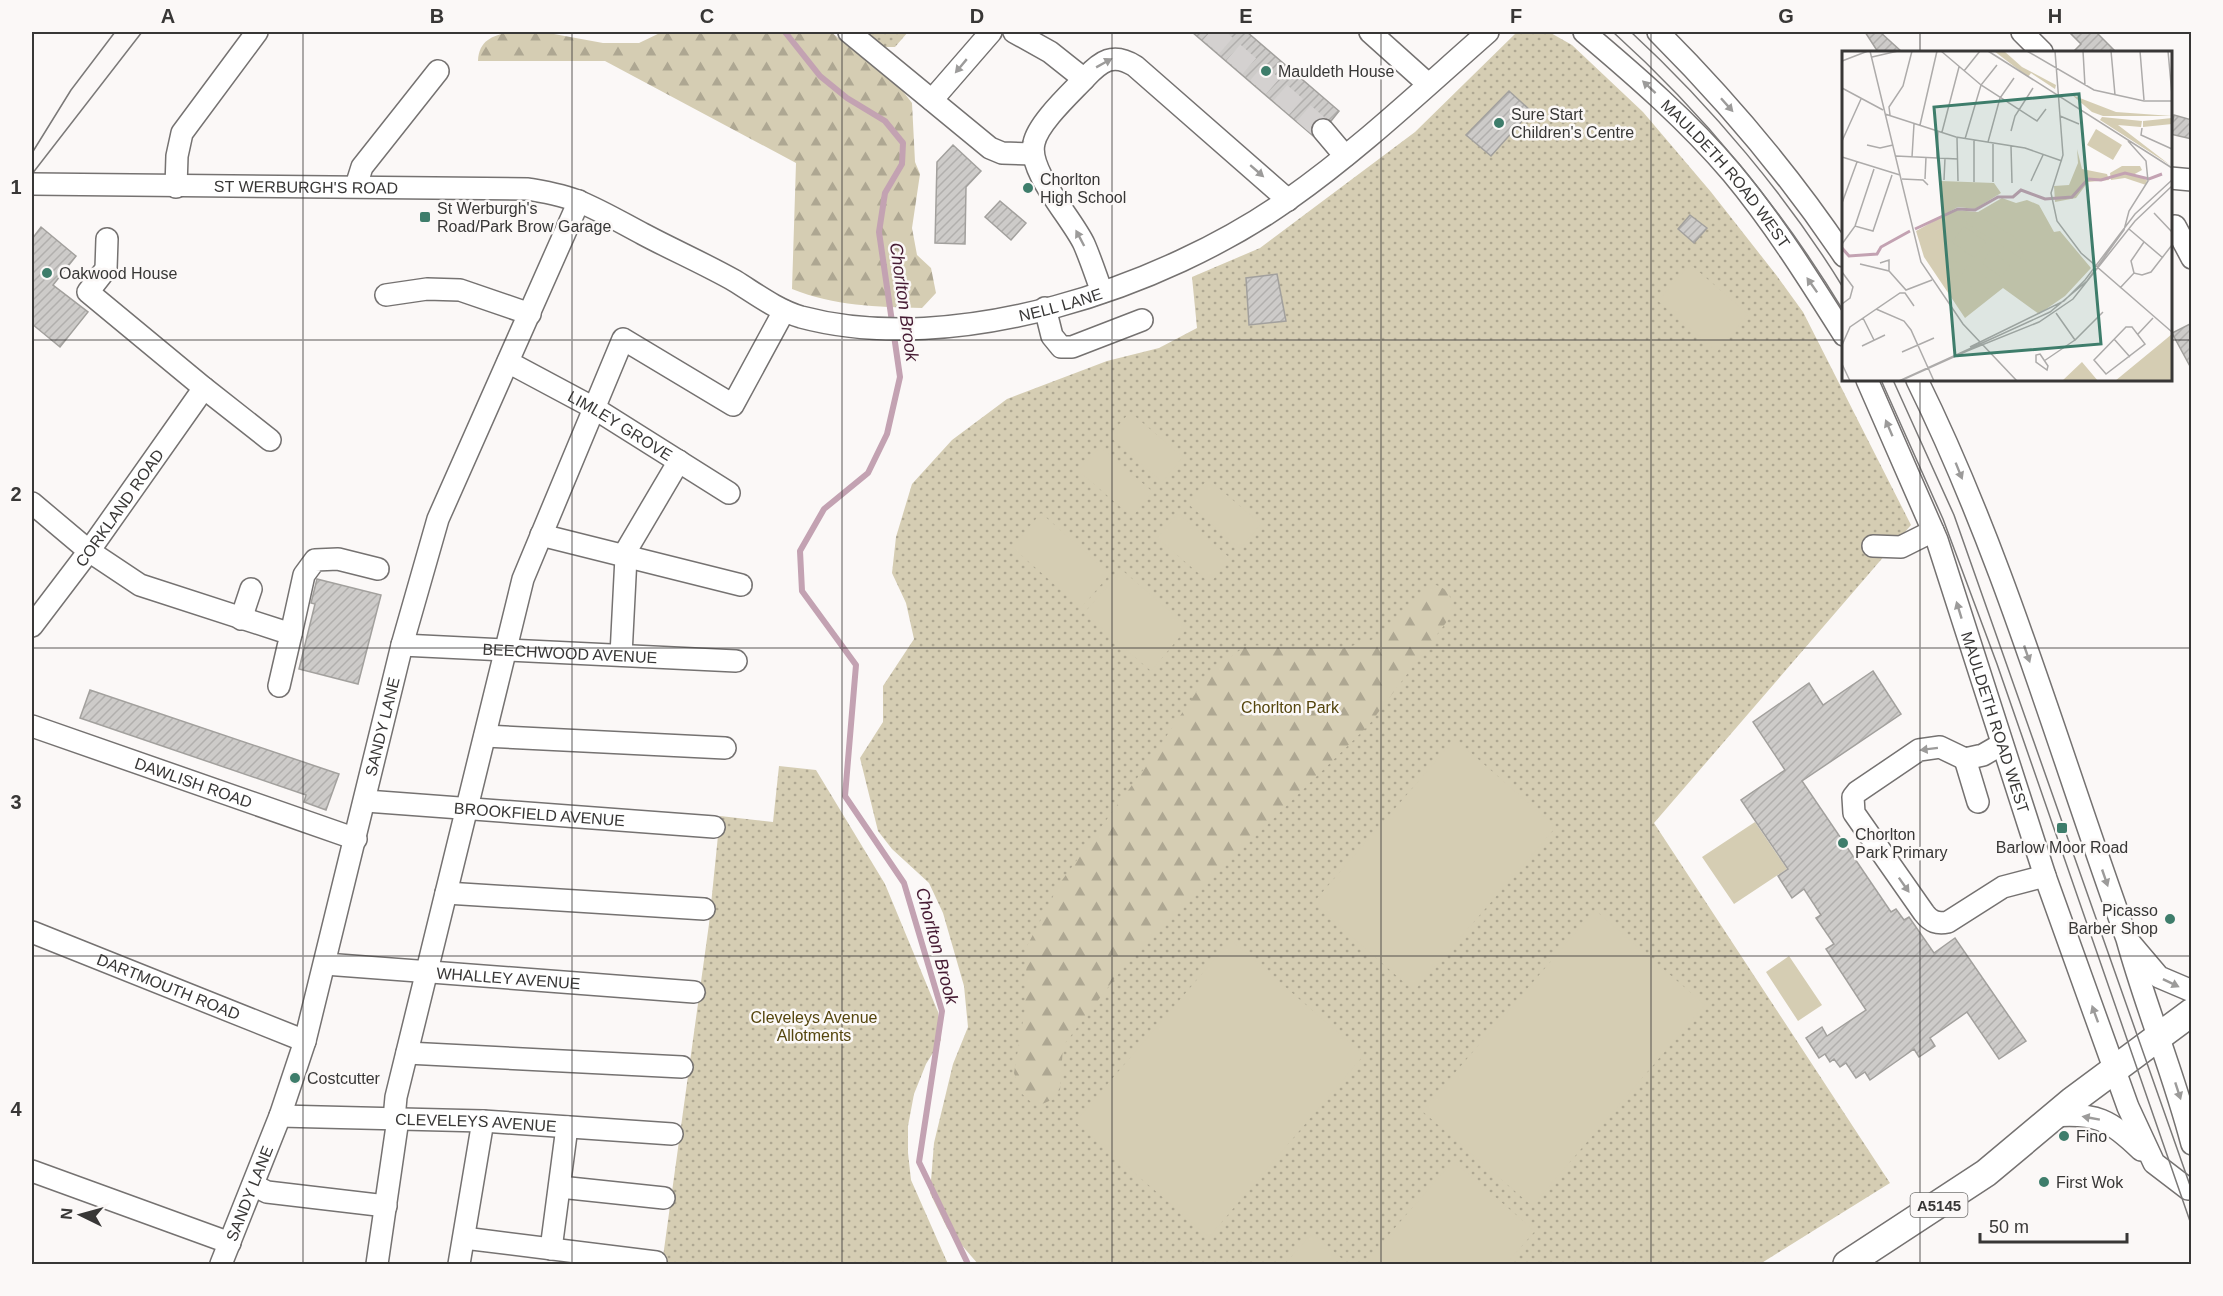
<svg xmlns="http://www.w3.org/2000/svg" width="2223" height="1296" font-family="Helvetica,sans-serif">
<style>
.green{fill:url(#green-dots)}
.forest{fill:url(#forest-firs)}
.pitch{fill:#d5cdb3}
.lines{fill:none;stroke-linecap:round;stroke-linejoin:round}
.stream{stroke:#c3a2b2;stroke-width:6}
.building{fill:url(#building-hatch);stroke:#a2a09d;stroke-width:1.5}
.minor-tunnel{stroke:#d4d1d0;stroke-width:21;stroke-dasharray:21 10;stroke-linecap:butt}
.minor-casing{stroke:#757271;stroke-width:24}
.major-casing{stroke:#757271;stroke-width:30}
.minor{stroke:#fff;stroke-width:21}
.major{stroke:#fff;stroke-width:27}
.tram{stroke:#7b7978;stroke-width:1.5}
.oneway{fill:#9c9b9a}
.grid{fill:none;stroke:#383736;stroke-width:1.5;stroke-opacity:0.55}
.poi-dot{fill:#3e7d6b;stroke:#fbf8f7;stroke-width:2}
.labels{text-anchor:middle;dominant-baseline:central;stroke-width:5;stroke-linejoin:round;paint-order:stroke}
.shield{fill:#fbf8f7;stroke:#727170;stroke-width:1.5}
.shield-label{font-size:15px;font-weight:bold;fill:#383736}
.poi-label{font-size:16px;fill:#383736;stroke:#fbf8f7;text-anchor:start}
.street-label{font-size:16px;fill:#383736;stroke:#fbf8f7}
.park-label{font-size:16px;fill:#54450d;stroke:#fbf8f7}
.water-label{font-size:18px;font-style:italic;fill:#461b33;stroke:#fbf8f7}
.inset-river{fill:none;stroke:#c3a2b2;stroke-width:3}
.inset-road{fill:none;stroke:#adabaa;stroke-width:1.5}
.view{fill:#3e7d6b;fill-opacity:0.15;stroke:#3e7d6b;stroke-width:3}
.inset-edge{fill:none;stroke:#383736;stroke-width:3}
.neatline{fill:none;stroke:#383736;stroke-width:2}
.grid-label{font-size:20px;text-anchor:middle;font-weight:bold;fill:#383736}
</style>
<defs>
<pattern id="green-dots" width="8" height="8" patternUnits="userSpaceOnUse" patternTransform="scale(1.5)"><rect width="8" height="8" fill="#d5cdb3"/><path d="M2 2h.1M6 6h.1" fill="none" stroke="#aea792" stroke-width="1.8" stroke-linecap="round"/></pattern>
<pattern id="forest-firs" width="22" height="20" patternUnits="userSpaceOnUse" patternTransform="scale(1.5)"><rect width="22" height="20" fill="#d5cdb3"/><path d="M5 1l3.5 6h-7zM16 11l3.5 6h-7z" fill="#aea792"/></pattern>
<pattern id="building-hatch" width="6" height="6" patternUnits="userSpaceOnUse" patternTransform="scale(1.5)"><rect width="6" height="6" fill="#cdcbc9"/><path d="M-1 1l2-2M0 6l6-6M5 7l2-2" fill="none" stroke="#b1afad"/></pattern>
</defs>
<rect width="100%" height="100%" fill="#fbf8f7"/>
<path class="green" d="M 861,32 L 908,32 L 895,47 L 879,47 Z
M 1549,32 L 1572,45 L 1643,112 L 1711,192 L 1777,276 L 1803,312 L 1911,525 L 1654,823 L 1890,1183 L 1760,1264 L 978,1264 L 947,1228 L 930,1193 L 934,1143 L 953,1064 L 968,1027 L 964,986 L 943,913 L 929,883 L 892,849 L 878,831 L 860,758 L 883,722 L 883,686 L 914,639 L 906,603 L 892,573 L 896,537 L 912,484 L 952,440 L 1007,399 L 1107,361 L 1159,348 L 1197,328 L 1192,277 L 1260,248 L 1415,132 L 1516,33 Z
M 779,766 L 816,770 L 885,884 L 938,1012 L 941,1040 L 926,1064 L 914,1094 L 908,1126 L 908,1153 L 911,1180 L 948,1264 L 662,1264 L 709,924 L 720,816 L 773,822 Z"/>
<path class="forest" d="M 512,32 L 543,32 L 603,43 L 639,43 L 662,32 L 831,32 L 902,90 L 912,103 L 915,162 L 920,174 L 912,228 L 917,255 L 931,268 L 936,293 L 922,308 C 876,307 835,306 792,289 L 796,163 L 605,61 L 478,61 C 479,40 493,35 512,32 Z
M 1436,585 C 1452,590 1452,601 1451,616 L 1368,726 L 1129,960 L 1063,1046 L 1060,1090 L 1054,1099 L 1042,1104 L 1031,1102 L 1021,1093 L 1014,1073 L 1025,1009 L 1027,946 L 1060,883 L 1146,766 L 1210,672 L 1247,645 L 1339,650 L 1374,639 L 1396,623 L 1424,590 Z"/>
<path class="pitch" d="M 1690,264 L 1748,314 L 1717,352 L 1658,301 Z
M 1130,412 L 1183,457 L 1162,482 L 1109,436 Z
M 1100,447 L 1153,492 L 1132,517 L 1079,471 Z
M 1208,479 L 1261,524 L 1240,549 L 1187,503 Z
M 1041,513 L 1110,574 L 1081,608 L 1012,547 Z
M 1178,513 L 1231,559 L 1210,583 L 1157,538 Z
M 1122,570 L 1188,627 L 1151,671 L 1084,613 Z
M 1455,739 L 1556,827 L 1414,991 L 1313,903 Z
M 1755,822 L 1787,869 L 1734,904 L 1702,857 Z
M 1595,910 L 1705,1005 L 1532,1206 L 1422,1111 Z
M 1231,940 L 1364,1055 L 1209,1237 L 1075,1122 Z
M 1789,956 L 1822,1005 L 1798,1021 L 1766,972 Z
M 1453,1161 L 1535,1231 L 1506,1264 L 1370,1264 L 1366,1261 Z
M 1312,1233 L 1348,1264 L 1285,1264 Z"/>
<g class="lines">
<path class="stream" d="M 785,32 L 820,76 L 847,98 L 885,121 L 903,143 L 902,164 L 885,193 L 879,232 L 900,377 L 887,434 L 868,473 L 824,509 L 800,551 L 802,591 L 856,665 L 845,796 L 904,883 L 942,1011 L 919,1162 L 968,1264"/>
</g>
<path class="building" d="M 1192,32 L 1247,32 L 1339,111 L 1331,121 L 1321,117 L 1314,121 L 1311,126 L 1312,135 Z
M 1865,32 L 1880,32 L 1902,52 L 1878,52 Z
M 2069,32 L 2096,32 L 2116,52 L 2073,52 L 2081,44 Z
M 1509,91 L 1531,111 L 1491,156 L 1466,135 Z
M 2174,115 L 2192,120 L 2192,139 L 2170,134 Z
M 953,145 L 981,171 L 966,187 L 965,244 L 935,243 L 937,162 Z
M 1000,201 L 1026,223 L 1011,240 L 985,217 Z
M 1690,215 L 1707,228 L 1694,243 L 1678,229 Z
M 41,227 L 76,256 L 53,285 L 88,312 L 60,347 L 32,324 L 32,239 Z
M 1277,274 L 1286,321 L 1249,325 L 1246,278 Z
M 2192,323 L 2192,370 L 2172,333 Z
M 317,579 L 381,595 L 358,684 L 299,669 L 315,604 L 311,603 Z
M 1873,671 L 1901,714 L 1802,781 L 1891,912 L 1896,909 L 1904,920 L 1909,917 L 1934,953 L 1955,938 L 2026,1041 L 1999,1059 L 1967,1012 L 1930,1038 L 1935,1046 L 1919,1057 L 1914,1049 L 1870,1080 L 1865,1072 L 1856,1078 L 1846,1063 L 1840,1067 L 1834,1059 L 1830,1062 L 1825,1054 L 1819,1058 L 1806,1038 L 1822,1027 L 1827,1036 L 1866,1010 L 1826,949 L 1834,944 L 1816,918 L 1821,915 L 1804,889 L 1792,898 L 1778,876 L 1788,869 L 1741,800 L 1785,770 L 1753,722 L 1809,683 L 1823,705 Z
M 90,690 L 339,774 L 326,810 L 304,802 L 306,795 L 80,718 Z"/>
<g class="lines">
<path class="minor-tunnel" d="M 1210,32 L 1323,130"/>
<g class="minor-casing">
<g id="minor">
<path d="M 849,32 L 990,148 L 1002,153 L 1033,154"/>
<path d="M 1014,32 L 1050,52 L 1084,79"/>
<path d="M 1370,32 L 1428,84"/>
<path id="s1" d="M 1584,32 C 1636,76 1688,121 1732,173 C 1773,222 1810,281 1844,335"/>
<path d="M 1658,32 C 1727,101 1789,174 1844,256"/>
<path d="M 2022,32 L 2042,52"/>
<path d="M 932,100 L 991,32"/>
<path d="M 1323,130 L 1345,156"/>
<path d="M 2170,178 L 2192,180"/>
<path id="s2" d="M 32,184 L 528,189 C 545,192 564,195 580,202 C 602,211 622,223 643,234 C 673,250 705,264 735,281 C 756,294 777,310 801,317 C 955,358 1163,288 1289,199 C 1360,149 1423,89 1488,32"/>
<path d="M 356,186 L 362,167 L 438,71"/>
<path d="M 176,187 L 177,156 L 182,133 L 257,32"/>
<path d="M 2175,226 L 2192,258"/>
<path d="M 1102,292 C 1096,276 1091,260 1084,244 C 1072,218 1027,171 1034,143 C 1038,123 1071,93 1085,78 C 1101,61 1113,52 1135,66 L 1288,200"/>
<path d="M 386,295 L 427,289 L 460,290 L 530,314"/>
<path d="M 1045,308 L 1052,336 L 1061,347 L 1072,347 L 1142,320"/>
<path id="s3" d="M 508,362 L 594,408 L 729,493"/>
<path id="s4" d="M 1867,380 L 1937,540 L 2045,876 L 2128,1107 L 2154,1163 L 2188,1189"/>
<path d="M 1917,380 C 2005,558 2059,752 2127,939 C 2146,1008 2174,1074 2192,1144"/>
<path d="M 204,388 L 270,440"/>
<path d="M 32,503 L 89,551 L 140,585 L 291,634 L 279,686"/>
<path d="M 541,535 L 741,585"/>
<path d="M 1873,546 L 1901,547 L 1933,531"/>
<path d="M 623,556 L 679,461"/>
<path d="M 241,619 L 251,589"/>
<path id="s5" d="M 32,626 L 89,551 L 204,388 L 88,292 L 106,269 L 107,239"/>
<path d="M 291,634 L 304,575 L 315,560 L 338,559 L 378,569"/>
<path id="s6" d="M 402,645 L 736,661"/>
<path d="M 621,655 L 626,557"/>
<path id="s7" d="M 32,726 L 356,839"/>
<path d="M 485,736 L 725,748"/>
<path d="M 2002,744 L 1983,755 L 1965,759 L 1940,747 L 1919,750 L 1857,792 L 1853,797 L 1854,813 L 1924,913 C 1931,922 1937,924 1948,922 L 2003,887 L 2045,876"/>
<path d="M 1965,759 L 1978,802"/>
<path id="s8" d="M 366,801 L 714,827"/>
<path d="M 446,893 L 704,909"/>
<path id="s9" d="M 32,932 L 305,1041"/>
<path d="M 2131,944 L 2159,977 L 2192,991"/>
<path id="s10" d="M 325,964 L 694,992"/>
<path d="M 407,1053 L 682,1067"/>
<path id="s11" d="M 280,1116 L 483,1121 L 672,1134"/>
<path d="M 2052,1116 C 2096,1112 2110,1120 2141,1150"/>
<path d="M 394,1119 L 396,1097 L 523,579 L 623,339 L 733,405 L 784,311"/>
<path d="M 32,1171 L 230,1243"/>
<path d="M 253,1185 L 267,1192 L 386,1206"/>
<path d="M 560,1187 L 664,1198"/>
<path d="M 464,1238 L 656,1262"/>
<path d="M 551,1249 L 567,1127"/>
<path id="s12" d="M 221,1264 L 280,1116 L 305,1041 L 402,645 L 438,519 L 579,201"/>
<path d="M 377,1264 L 398,1119"/>
<path d="M 459,1264 L 483,1121"/>
</g>
</g>
<g class="major-casing">
<path id="major" d="M 1847,1264 L 1986,1173 L 2072,1101 L 2192,1012"/>
</g>
<use href="#minor" class="minor"/>
<use href="#major" class="major"/>
<path class="tram" d="M 1613,32 C 1702,112 1782,209 1844,312
M 1631,32 C 1710,105 1788,197 1844,289
M 32,153 L 71,90 L 115,32
M 32,174 L 142,32
M 1881,380 L 1943,519 L 1997,664 L 2192,1227
M 1893,380 L 1954,515 L 2192,1191"/>
</g>
<defs><path id="oneway-solid" d="M-6-.8H1V-3.2L6.5 0L1 3.2V.8H-6Z" transform="scale(1.5)"/></defs>
<g class="oneway">
<use href="#oneway-solid" transform="translate(1104 63) rotate(-29)"/>
<use href="#oneway-solid" transform="translate(961 66) rotate(130)"/>
<use href="#oneway-solid" transform="translate(1649 87) rotate(-137)"/>
<use href="#oneway-solid" transform="translate(1727 105) rotate(48)"/>
<use href="#oneway-solid" transform="translate(1257 171) rotate(41)"/>
<use href="#oneway-solid" transform="translate(1080 238) rotate(-118)"/>
<use href="#oneway-solid" transform="translate(1812 285) rotate(-125)"/>
<use href="#oneway-solid" transform="translate(1889 428) rotate(-113)"/>
<use href="#oneway-solid" transform="translate(1959 471) rotate(68)"/>
<use href="#oneway-solid" transform="translate(1959 610) rotate(-107)"/>
<use href="#oneway-solid" transform="translate(2027 654) rotate(71)"/>
<use href="#oneway-solid" transform="translate(1929 749) rotate(173)"/>
<use href="#oneway-solid" transform="translate(2105 878) rotate(71)"/>
<use href="#oneway-solid" transform="translate(1904 885) rotate(55)"/>
<use href="#oneway-solid" transform="translate(2171 983) rotate(26)"/>
<use href="#oneway-solid" transform="translate(2095 1014) rotate(-110)"/>
<use href="#oneway-solid" transform="translate(2178 1091) rotate(72)"/>
<use href="#oneway-solid" transform="translate(2091 1118) rotate(-170)"/>
</g>
<path class="grid" d="M 303,32 L 303,1264M 572,32 L 572,1264M 842,32 L 842,1264M 1112,32 L 1112,1264M 1381,32 L 1381,1264M 1651,32 L 1651,1264M 1920,32 L 1920,52M 32,340 L 1844,340M 2170,340 L 2192,340M 1920,380 L 1920,1264M 32,648 L 2192,648M 32,956 L 2192,956"/>
<g class="poi-dot">
<circle cx="1266" cy="71" r="6"/>
<circle cx="1499" cy="123" r="6"/>
<circle cx="1028" cy="188" r="6"/>
<rect x="419" y="211" width="12" height="12" rx="3"/>
<circle cx="47" cy="273" r="6"/>
<rect x="2056" y="822" width="12" height="12" rx="3"/>
<circle cx="1843" cy="843" r="6"/>
<circle cx="2170" cy="919" r="6"/>
<circle cx="295" cy="1078" r="6"/>
<circle cx="2064" cy="1136" r="6"/>
<circle cx="2044" cy="1182" r="6"/>
</g>
<g class="labels">
<rect class="shield" x="1910.5" y="1193" width="57" height="24" rx="4.5"/>
<g class="shield-label">
<text x="1939" y="1205">A5145</text>
</g>
<g class="poi-label">
<text x="1278" y="71">Mauldeth House</text>
<text x="1511" y="114">Sure Start<tspan x="1511" dy="18">Children's Centre</tspan></text>
<text x="1040" y="179">Chorlton<tspan x="1040" dy="18">High School</tspan></text>
<text x="437" y="208">St Werburgh's<tspan x="437" dy="18">Road/Park Brow Garage</tspan></text>
<text x="59" y="273">Oakwood House</text>
<text x="1855" y="834">Chorlton<tspan x="1855" dy="18">Park Primary</tspan></text>
<text x="2062" y="847" text-anchor="middle">Barlow Moor Road</text>
<text x="2158" y="910" text-anchor="end">Picasso<tspan x="2158" dy="18">Barber Shop</tspan></text>
<text x="307" y="1078">Costcutter</text>
<text x="2076" y="1136">Fino</text>
<text x="2056" y="1182">First Wok</text>
</g>
<g class="street-label">
<text stroke="none"><textPath href="#s1" startOffset="201">MAULDETH ROAD WEST</textPath></text>
<text stroke="none"><textPath href="#s2" startOffset="274">ST WERBURGH'S ROAD</textPath></text>
<text stroke="none"><textPath href="#s2" startOffset="1062">NELL LANE</textPath></text>
<text stroke="none"><textPath href="#s3" startOffset="129">LIMLEY GROVE</textPath></text>
<text stroke="none"><textPath href="#s5" startOffset="147">CORKLAND ROAD</textPath></text>
<text stroke="none"><textPath href="#s6" startOffset="168">BEECHWOOD AVENUE</textPath></text>
<text stroke="none"><textPath href="#s4" startOffset="366">MAULDETH ROAD WEST</textPath></text>
<text stroke="none"><textPath href="#s12" startOffset="562">SANDY LANE</textPath></text>
<text stroke="none"><textPath href="#s7" startOffset="171">DAWLISH ROAD</textPath></text>
<text stroke="none"><textPath href="#s8" startOffset="174">BROOKFIELD AVENUE</textPath></text>
<text stroke="none"><textPath href="#s10" startOffset="184">WHALLEY AVENUE</textPath></text>
<text stroke="none"><textPath href="#s9" startOffset="147">DARTMOUTH ROAD</textPath></text>
<text stroke="none"><textPath href="#s11" startOffset="196">CLEVELEYS AVENUE</textPath></text>
<text stroke="none"><textPath href="#s12" startOffset="76">SANDY LANE</textPath></text>
</g>
<g class="park-label">
<text x="1290" y="707">Chorlton Park</text>
<text x="814" y="1017">Cleveleys Avenue<tspan x="814" dy="18">Allotments</tspan></text>
</g>
<g class="water-label">
<text transform="translate(904 302) rotate(82)">Chorlton Brook</text>
<text transform="translate(937 946) rotate(75)">Chorlton Brook</text>
</g>
</g>
<g transform="translate(1842 51)">
<rect width="330" height="330" fill="#fbf8f7"/>
<path d="M 152,0 L 162,0 L 180,16 L 214,34 L 213,38 L 189,22 L 186,26 ZM 230,44 L 274,61 L 330,65 L 261,65 L 250,61 ZM 260,66 L 300,70 L 299,76 L 276,74 L 328,114 L 258,69 ZM 330,67 L 330,73 L 301,76 L 301,70 ZM 99,130 L 152,132 L 159,142 L 133,158 L 116,156 L 100,165 ZM 160,147 L 174,152 L 185,149 L 197,154 L 212,181 L 218,180 L 249,217 L 223,245 L 197,263 L 161,237 L 123,267 L 82,206 L 74,180 L 112,159 L 136,161 Z" fill="#d5cdb3"/>
<path d="M 235,98 L 240,118 L 265,123 L 267,129 L 246,131 L 234,147 L 213,151 L 212,135 L 227,134 L 236,112 ZM 280,115 L 298,115 L 300,119 L 291,124 L 305,129 L 304,134 L 283,127 L 269,129 L 268,122 ZM 127,167 L 141,168 L 173,186 L 185,211 L 124,172 Z" fill="#d5cdb3"/>
<path d="M 330,283 L 330,330 L 273,330 L 318,293 ZM 240,311 L 256,330 L 220,330 Z" fill="#d5cdb3"/>
<path d="M 254,78 L 280,94 L 271,109 L 245,94 ZM 122,175 L 144,191 L 132,207 L 110,191 ZM 149,199 L 168,214 L 159,226 L 140,212 ZM103 218a8 8 0 1 1 16 0a8 8 0 1 1-16 0ZM 126,214 L 151,231 L 141,244 L 117,227 Z" fill="#d5cdb3"/>
<path class="inset-river" d="M 73,178 L 116,158 L 133,159 L 156,146 L 171,146 L 179,139 L 203,148 L 230,146 L 246,128 L 259,129 L 283,122 L 307,128 L 320,123M 0,197 L 7,205 L 35,203 L 39,196 L 68,180"/>
<path class="inset-road" d="M 28,0 L 79,211 L 121,273 L 175,330M 99,0 L 139,34 L 195,70 L 204,58M 146,0 L 330,117M 185,0 L 252,39 L 302,50 L 330,50M 213,0 L 221,104 L 209,142 L 215,170 L 239,202 L 330,281M 241,0 L 243,35M 269,0 L 273,44M 298,0 L 302,49M 326,0 L 330,44M 30,6 L 56,0M 0,10 L 26,0M 122,20 L 138,0M 0,37 L 41,59M 43,63 L 114,86 L 183,97 L 220,110M 48,64 L 47,56 L 61,35 L 70,0M 218,65 L 237,73M 78,74 L 95,0M 300,77 L 299,84 L 330,98M 169,80 L 173,65 L 191,37M 100,81 L 117,16M 115,87 L 116,130M 123,88 L 139,34 L 155,14M 132,89 L 132,131M 0,90 L 19,48M 146,91 L 158,47 L 172,27M 151,92 L 151,131M 25,94 L 38,97 L 51,94M 169,95 L 170,132M 54,105 L 116,108M 0,106 L 58,124M 70,106 L 72,73M 95,107 L 96,80M 60,128 L 81,129 L 86,134M 83,128 L 84,106M 102,129 L 103,107M 189,130 L 201,104M 0,152 L 15,111M 312,162 L 330,181M 13,175 L 32,118M 287,178 L 321,207M 0,193 L 13,175 L 31,180 L 50,124M 38,212 L 47,209 L 47,220M 18,213 L 47,220 L 64,239 L 90,229M 0,221 L 11,236 L 8,247 L 0,253M 292,222 L 289,210 L 302,191M 278,237 L 292,222 L 300,224 L 309,221 L 330,194M 34,258 L 62,270 L 69,279 L 92,330M 214,262 L 233,289 L 261,261M 21,267 L 32,289M 284,276 L 290,276 L 303,293 L 264,323 L 252,309 ZM 296,283 L 311,267M 272,288 L 288,306M 0,294 L 8,276 L 58,242 L 63,242 L 72,255M 20,295 L 43,284M 128,296 L 222,250 L 243,229 L 293,163 L 330,129M 125,300 L 197,271 L 231,248 L 293,170 L 330,135M 60,301 L 92,287M 198,303 L 206,315 L 205,319 L 194,311 L 194,304 ZM 202,310 L 233,289M 0,313 L 8,330M 57,330 L 208,261 L 245,230 L 282,179 L 287,160 L 306,130 L 304,110 L 286,90M 58,330 L 125,300"/>
<path class="view" d="M 237,43 L 259,293 L 113,305 L 92,56 Z"/>
<rect width="330" height="330" class="inset-edge"/>
</g>
<rect width="2223" height="1296" fill="none" stroke="#fbf8f7" stroke-width="66"/>
<g transform="translate(81 1215) rotate(275)" stroke="#fbf8f7" stroke-width="4.5" paint-order="stroke">
<path d="M0-4.5L10 22L0 15L-10 22Z" fill="#383736"/>
<text y="-9" font-size="16" font-weight="bold" text-anchor="middle" fill="#383736">N</text>
</g>
<path d="M1980 1233v9h147v-9" fill="none" stroke="#383736" stroke-width="3"/>
<text x="1989" y="1233" font-size="18" fill="#383736" stroke="#fbf8f7" stroke-width="4.5" paint-order="stroke">50 m</text>
<rect x="33" y="33" width="2157" height="1230" class="neatline"/>
<g class="grid-label">
<text x="168" y="23">A</text>
<text x="437" y="23">B</text>
<text x="707" y="23">C</text>
<text x="977" y="23">D</text>
<text x="1246" y="23">E</text>
<text x="1516" y="23">F</text>
<text x="1786" y="23">G</text>
<text x="2055" y="23">H</text>
<text x="16" y="194">1</text>
<text x="16" y="501">2</text>
<text x="16" y="809">3</text>
<text x="16" y="1116">4</text>
</g>
</svg>
